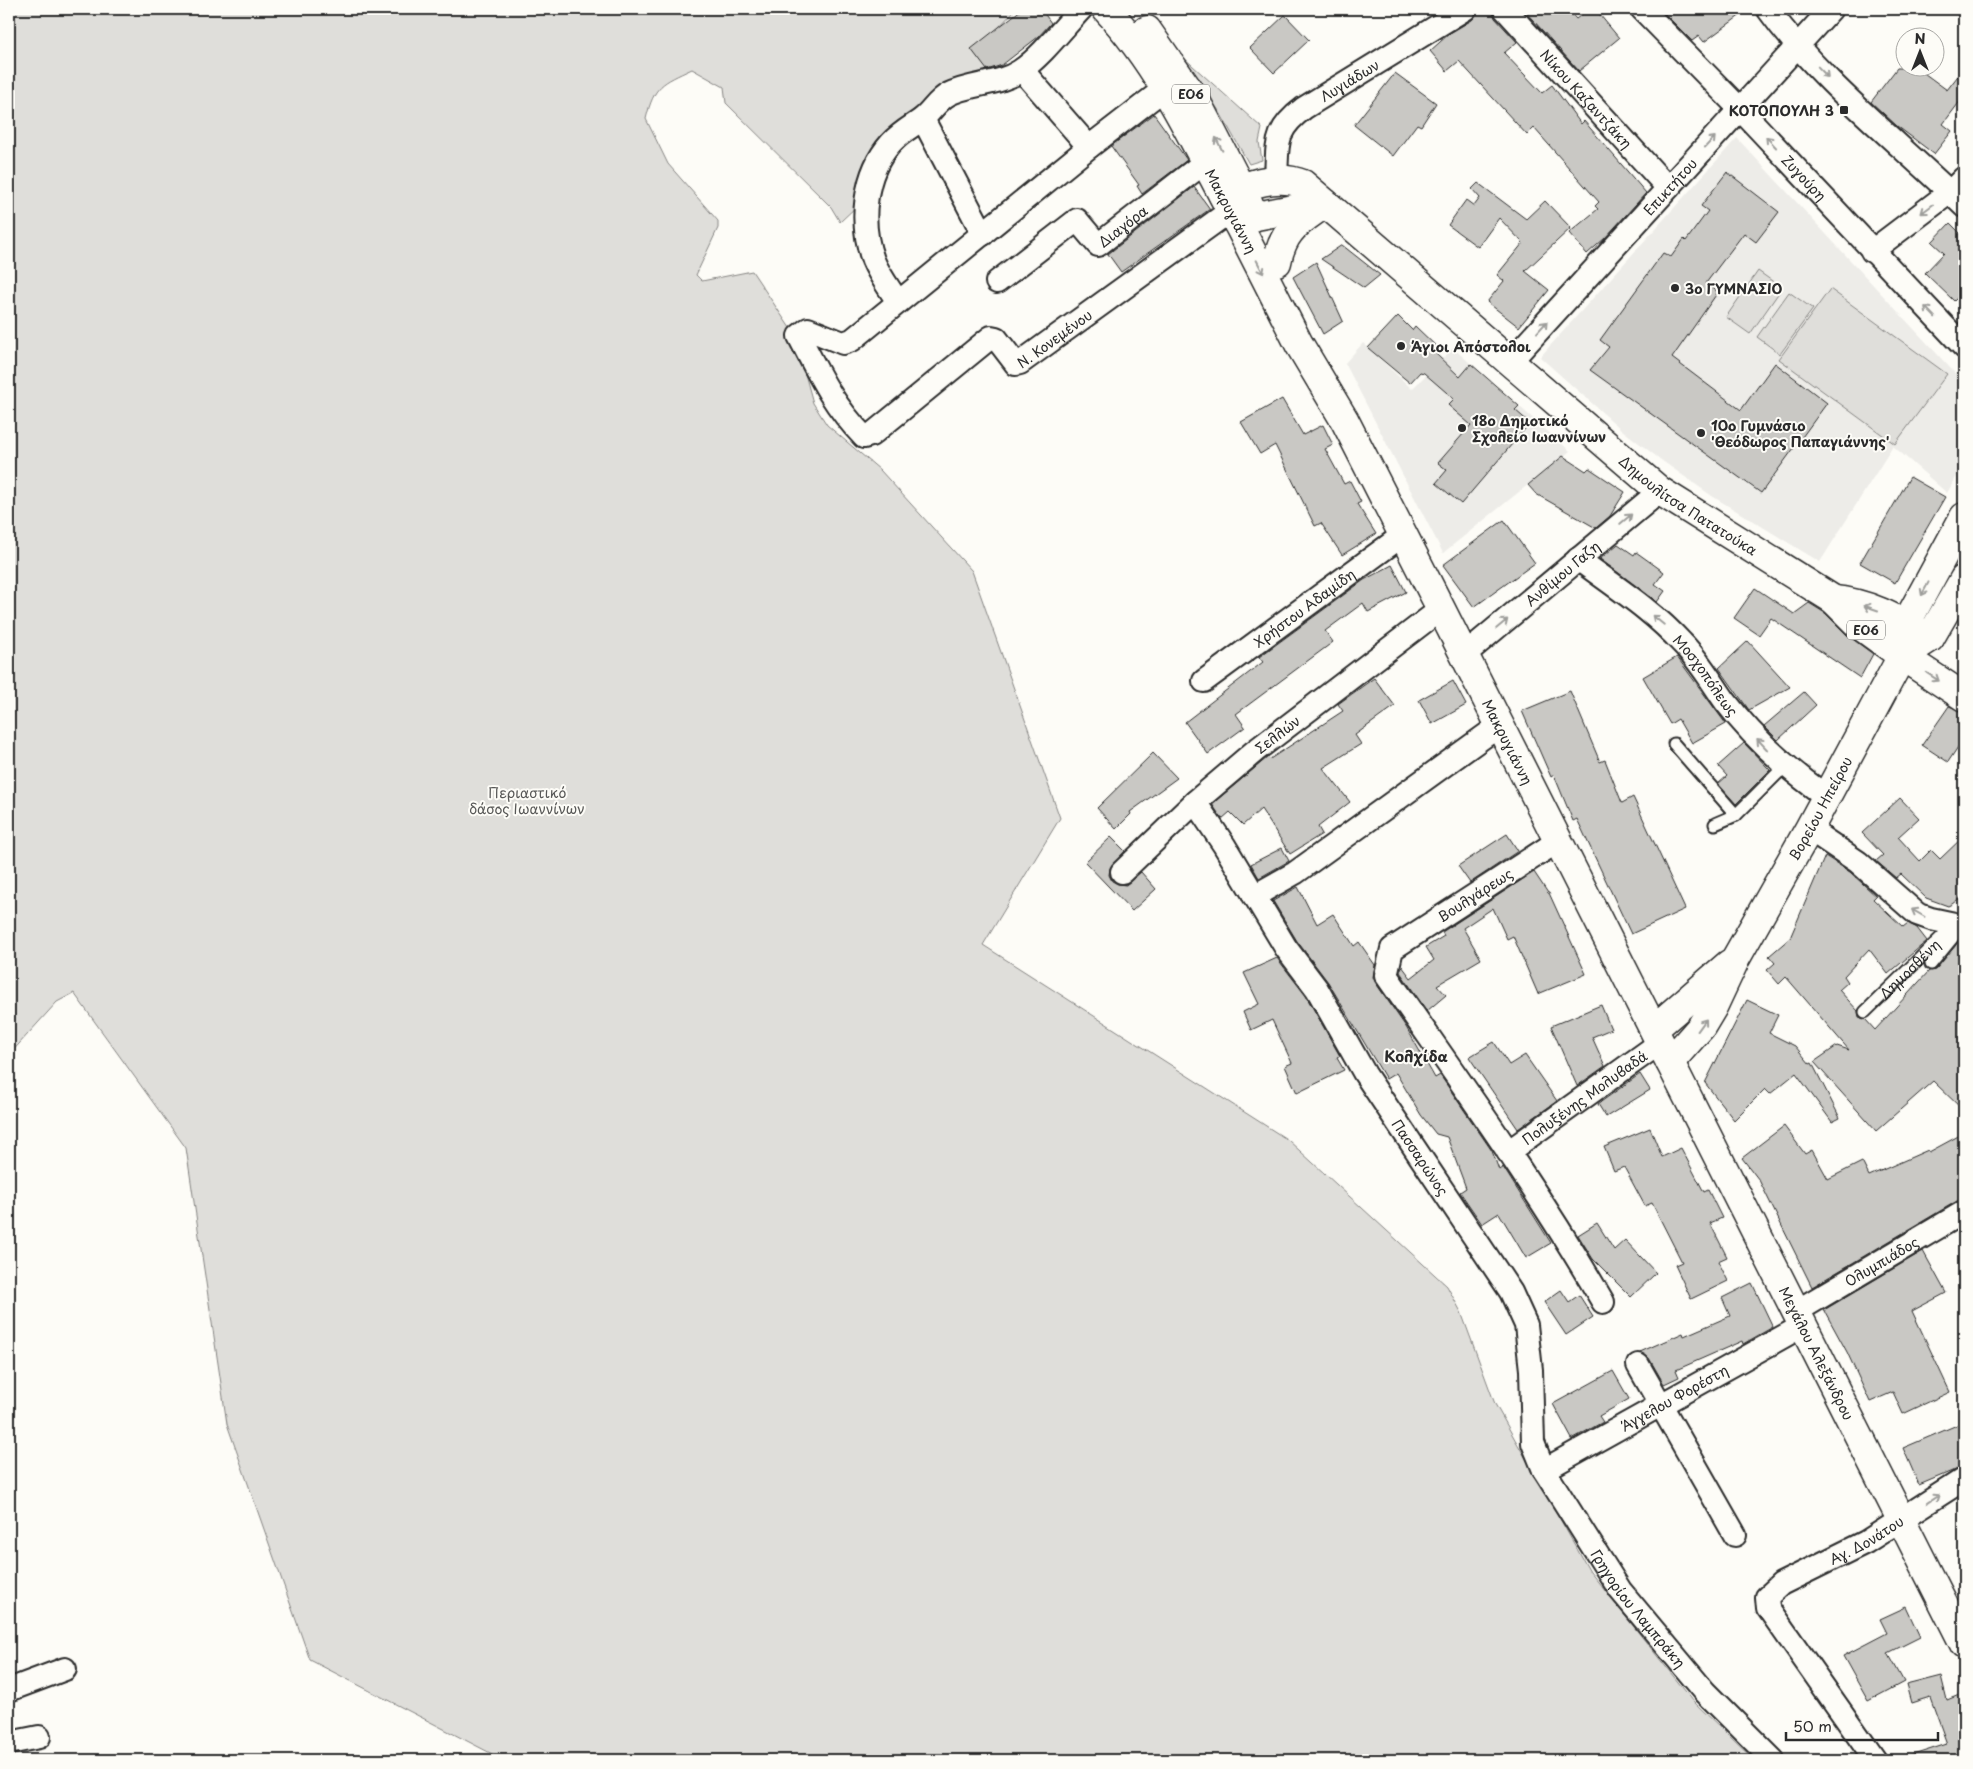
<svg xmlns="http://www.w3.org/2000/svg" width="1973" height="1769" font-family="'Playpen Sans',sans-serif">
<style>
.built{fill:#edece8}
.green{fill:#dfdeda;stroke:#858482}
.building{fill:#c9c8c4;stroke:#2b2b2b}
.lines{fill:none;stroke-linecap:round;stroke-linejoin:round}
.service-casing{stroke:#2b2b2b;stroke-width:15}
.minor-casing{stroke:#2b2b2b;stroke-width:26}
.secondary-casing{stroke:#2b2b2b;stroke-width:31}
.primary-casing{stroke:#2b2b2b;stroke-width:31}
.service{stroke:#fdfcf7;stroke-width:11}
.minor{stroke:#fdfcf7;stroke-width:22}
.secondary{stroke:#fdfcf7;stroke-width:28}
.primary{stroke:#fdfcf7;stroke-width:28}
.oneway{stroke:#9e9e9b}
.poi-dot{fill:#2b2b2b;stroke:#fdfcf7;stroke-width:2}
.labels{text-anchor:middle;dominant-baseline:central;stroke-width:4;stroke-linejoin:round;paint-order:stroke}
.shield{fill:#fdfcf7;stroke:#6a6a68;stroke-width:1}
.shield-label{font-size:12px;font-weight:bold;fill:#2b2b2b}
.street-label{font-size:14px;fill:#2b2b2b;stroke:#fdfcf7}
.poi-label{font-size:14px;font-weight:bold;fill:#2b2b2b;stroke:#fdfcf7;text-anchor:start}
.park-label{font-size:14px;fill:#585857;stroke:#fdfcf7}
.neighbourhood-label{font-size:15px;font-weight:bold;fill:#2b2b2b;stroke:#fdfcf7}
</style>
<rect width="100%" height="100%" fill="#fdfcf7"/>
<filter id="ink" filterUnits="userSpaceOnUse"><feTurbulence type="fractalNoise" baseFrequency=".02" numOctaves="2"/><feDisplacementMap in="SourceGraphic" scale="10" xChannelSelector="R" yChannelSelector="G"/><feConvolveMatrix kernelMatrix="1 2 1 2 8 2 1 2 1" color-interpolation-filters="sRGB"/></filter>
<g filter="url(#ink)">
<path class="built" d="M 1737,138 L 1964,383 L 1964,464 L 1947,493 L 1893,446 L 1820,562 L 1712,496 L 1661,460 L 1622,430 L 1540,357 Z
M 1363,343 L 1412,389 L 1453,348 L 1570,451 L 1443,553 L 1345,363 Z"/>
<path class="green" d="M 9,9 L 1016,9 L 979,48 L 1005,70 L 929,98 L 913,110 L 897,126 L 859,204 L 840,222 L 831,207 L 726,103 L 724,87 L 692,69 C 662,83 654,85 646,119 L 668,164 L 718,221 L 718,228 L 696,275 L 702,281 L 752,271 L 794,334 L 813,403 L 827,425 L 880,470 L 972,571 L 1060,818 L 983,945 L 1288,1140 L 1447,1286 L 1461,1312 L 1495,1404 L 1590,1572 L 1694,1702 L 1754,1760 L 504,1760 L 310,1660 L 227,1424 L 186,1148 L 74,993 L 57,1002 L 9,1055 Z
M 1183,57 L 1262,128 L 1259,142 L 1262,160 L 1249,164 L 1219,111 Z
M 1758,271 L 1782,288 L 1750,334 L 1726,317 Z
M 1830,289 L 1947,374 L 1895,444 L 1779,359 Z
M 1789,292 L 1813,309 L 1780,354 L 1757,337 Z"/>
<path class="building" d="M 1022,9 L 1041,9 L 1051,23 L 1038,37 L 1002,65 L 987,70 L 971,49 Z
M 1480,9 L 1492,9 L 1495,18 L 1517,42 L 1504,53 L 1542,93 L 1552,85 L 1581,124 L 1584,121 L 1646,193 L 1605,238 L 1587,254 L 1569,233 L 1598,209 L 1595,206 L 1599,202 L 1534,128 L 1527,135 L 1459,61 L 1447,71 L 1430,51 L 1450,33 L 1472,20 Z
M 1523,9 L 1567,9 L 1576,19 L 1589,9 L 1595,9 L 1619,38 L 1579,71 Z
M 1660,9 L 1749,9 L 1704,42 L 1699,36 L 1692,41 Z
M 1285,15 L 1309,40 L 1274,73 L 1250,48 Z
M 1897,68 L 1917,68 L 1947,90 L 1964,68 L 1964,96 L 1943,124 L 1952,131 L 1934,154 L 1897,126 L 1871,102 Z
M 1395,73 L 1436,103 L 1421,126 L 1417,124 L 1393,156 L 1354,125 Z
M 1154,114 L 1187,160 L 1142,194 L 1137,186 L 1139,185 L 1111,146 Z
M 1727,172 L 1779,212 L 1756,242 L 1744,233 L 1706,283 L 1718,292 L 1672,358 L 1741,410 L 1775,363 L 1827,403 L 1761,493 L 1590,370 L 1609,347 L 1600,340 L 1663,253 L 1671,257 L 1684,239 L 1686,241 L 1708,211 L 1701,206 Z
M 1478,183 L 1526,219 L 1545,201 L 1571,228 L 1525,271 L 1549,290 L 1519,327 L 1487,302 L 1504,281 L 1497,275 L 1523,243 L 1499,218 L 1478,247 L 1448,225 L 1466,200 L 1474,206 L 1480,198 L 1472,189 Z
M 1194,187 L 1210,209 L 1121,272 L 1108,254 Z
M 1950,223 L 1964,237 L 1964,291 L 1954,301 L 1925,273 L 1944,253 L 1932,242 Z
M 1342,245 L 1380,275 L 1364,288 L 1321,259 Z
M 1316,262 L 1343,321 L 1323,334 L 1293,277 Z
M 1398,316 L 1412,330 L 1415,326 L 1440,350 L 1436,354 L 1460,377 L 1471,364 L 1519,406 L 1515,410 L 1530,423 L 1461,504 L 1436,483 L 1447,470 L 1438,463 L 1471,425 L 1448,405 L 1454,399 L 1424,373 L 1420,372 L 1410,383 L 1368,348 Z
M 1282,399 L 1303,435 L 1323,425 L 1333,445 L 1325,449 L 1344,484 L 1350,481 L 1361,502 L 1357,504 L 1376,534 L 1342,555 L 1321,523 L 1315,526 L 1275,445 L 1260,454 L 1241,422 Z
M 1563,456 L 1586,471 L 1589,468 L 1625,492 L 1610,516 L 1596,528 L 1536,494 L 1528,485 Z
M 1910,477 L 1945,497 L 1895,583 L 1860,563 Z
M 1504,520 L 1535,563 L 1474,607 L 1443,565 Z
M 1618,544 L 1634,555 L 1636,552 L 1664,572 L 1655,584 L 1665,591 L 1657,602 L 1600,559 Z
M 1392,565 L 1406,592 L 1368,612 L 1363,603 L 1325,631 L 1333,642 L 1236,714 L 1245,727 L 1208,754 L 1185,722 L 1263,662 L 1259,657 L 1364,580 Z
M 1755,588 L 1794,614 L 1809,603 L 1825,613 L 1847,635 L 1873,654 L 1860,678 L 1771,618 L 1759,635 L 1734,618 Z
M 1748,641 L 1790,687 L 1749,710 L 1719,668 Z
M 1677,657 L 1726,724 L 1692,743 L 1678,719 L 1670,724 L 1643,677 Z
M 1374,678 L 1395,706 L 1355,735 L 1361,744 L 1323,768 L 1350,802 L 1318,827 L 1322,834 L 1290,854 L 1261,809 L 1243,825 L 1230,812 L 1222,819 L 1212,804 L 1268,757 L 1270,759 L 1343,711 L 1338,704 Z
M 1453,681 L 1466,705 L 1432,724 L 1419,700 Z
M 1570,691 L 1600,762 L 1605,760 L 1622,803 L 1633,797 L 1685,909 L 1631,934 L 1577,819 L 1573,821 L 1554,775 L 1551,777 L 1522,711 Z
M 1804,692 L 1816,705 L 1778,740 L 1764,726 Z
M 1949,706 L 1964,712 L 1964,738 L 1948,762 L 1922,745 Z
M 1744,743 L 1770,770 L 1736,804 L 1718,784 L 1727,776 L 1718,766 Z
M 1153,753 L 1177,778 L 1130,812 L 1131,814 L 1116,829 L 1097,808 Z
M 1900,798 L 1919,818 L 1898,837 L 1920,861 L 1931,850 L 1940,859 L 1964,836 L 1964,895 L 1952,904 L 1948,906 L 1926,898 L 1901,874 L 1896,878 L 1876,861 L 1883,855 L 1862,833 Z
M 1507,834 L 1518,851 L 1470,883 L 1458,866 Z
M 1111,837 L 1125,851 L 1110,868 L 1109,875 L 1112,881 L 1118,884 L 1126,885 L 1141,872 L 1156,889 L 1132,911 L 1085,862 Z
M 1282,848 L 1289,861 L 1259,878 L 1251,864 Z
M 1825,856 L 1850,872 L 1876,896 L 1873,899 L 1903,927 L 1908,923 L 1917,928 L 1927,941 L 1888,974 L 1869,949 L 1844,976 L 1848,982 L 1839,990 L 1858,1011 L 1859,1017 L 1865,1019 L 1875,1030 L 1929,971 L 1936,969 L 1961,939 L 1964,939 L 1964,1111 L 1933,1081 L 1876,1131 L 1814,1062 L 1837,1046 L 1849,1050 L 1786,977 L 1779,984 L 1767,970 L 1775,963 L 1769,956 L 1790,938 Z
M 1534,872 L 1548,893 L 1549,893 L 1586,974 L 1538,994 L 1513,936 L 1507,939 L 1493,908 L 1463,928 L 1481,959 L 1437,985 L 1446,995 L 1427,1011 L 1400,972 L 1402,966 L 1411,978 L 1434,960 L 1426,947 L 1444,936 L 1442,932 Z
M 1298,887 L 1317,924 L 1333,914 L 1354,946 L 1359,942 L 1375,965 L 1373,977 L 1375,982 L 1406,1027 L 1435,1078 L 1440,1075 L 1492,1151 L 1499,1170 L 1503,1167 L 1551,1243 L 1526,1258 L 1499,1213 L 1482,1224 L 1460,1192 L 1466,1188 L 1447,1137 L 1436,1134 L 1421,1115 L 1396,1073 L 1386,1079 L 1328,982 L 1297,941 L 1273,901 Z
M 1277,958 L 1306,996 L 1340,1056 L 1337,1058 L 1344,1070 L 1297,1093 L 1285,1066 L 1292,1063 L 1272,1020 L 1251,1030 L 1243,1012 L 1259,1004 L 1244,973 Z
M 1747,1000 L 1778,1015 L 1769,1033 L 1795,1046 L 1810,1064 L 1812,1063 L 1840,1118 L 1832,1122 L 1796,1073 L 1770,1094 L 1765,1089 L 1734,1120 L 1705,1083 Z
M 1601,1005 L 1611,1029 L 1592,1037 L 1605,1066 L 1577,1086 L 1551,1026 Z
M 1494,1042 L 1509,1065 L 1525,1055 L 1557,1101 L 1518,1129 L 1469,1057 Z
M 1640,1074 L 1650,1090 L 1606,1117 L 1598,1104 Z
M 1784,1126 L 1805,1154 L 1812,1150 L 1828,1179 L 1862,1162 L 1869,1176 L 1928,1150 L 1929,1152 L 1964,1133 L 1964,1199 L 1957,1201 L 1812,1287 L 1759,1180 L 1742,1158 Z
M 1650,1128 L 1662,1157 L 1681,1148 L 1704,1192 L 1708,1190 L 1722,1218 L 1710,1223 L 1727,1257 L 1718,1261 L 1728,1281 L 1691,1299 L 1675,1265 L 1682,1262 L 1652,1203 L 1645,1206 L 1624,1167 L 1614,1171 L 1604,1147 Z
M 1597,1223 L 1614,1250 L 1625,1240 L 1656,1273 L 1631,1297 L 1593,1259 L 1578,1235 Z
M 1923,1251 L 1946,1293 L 1912,1311 L 1950,1392 L 1903,1414 L 1893,1392 L 1870,1402 L 1847,1352 L 1824,1310 Z
M 1752,1283 L 1773,1327 L 1743,1344 L 1742,1341 L 1676,1370 L 1679,1377 L 1664,1384 L 1649,1358 L 1640,1352 L 1683,1333 L 1684,1336 L 1730,1316 L 1722,1298 Z
M 1561,1290 L 1569,1302 L 1579,1295 L 1593,1317 L 1566,1335 L 1544,1302 Z
M 1613,1371 L 1629,1399 L 1599,1416 L 1603,1422 L 1572,1439 L 1553,1404 Z
M 1964,1422 L 1964,1466 L 1919,1485 L 1903,1448 Z
M 1906,1607 L 1920,1637 L 1888,1653 L 1904,1682 L 1868,1701 L 1843,1656 L 1887,1633 L 1880,1619 Z
M 1941,1676 L 1947,1700 L 1964,1693 L 1964,1760 L 1908,1760 L 1907,1757 L 1947,1744 L 1930,1697 L 1911,1703 L 1906,1685 Z"/>
<g class="lines">
<g class="service-casing">
<g id="service">
<path d="M 1674,744 L 1736,815"/>
<path d="M 1715,824 L 1736,815 L 1785,766"/>
<path d="M 1931,964 L 1958,931"/>
<path id="s1" d="M 1865,1012 L 1955,924"/>
</g>
</g>
<g class="minor-casing">
<g id="minor">
<path id="s2" d="M 1505,9 L 1668,188"/>
<path id="s3" d="M 1642,9 L 1740,109 L 1964,347"/>
<path d="M 1768,9 C 1822,84 1898,141 1964,206"/>
<path d="M 1022,70 L 1089,147"/>
<path id="s4" d="M 1164,89 L 1089,147 L 852,340 L 843,343 L 808,329 L 799,336 C 819,375 833,405 864,437 L 871,435 L 991,337 L 996,338 L 1016,364 L 1020,363 L 1230,211"/>
<path d="M 923,119 L 983,234"/>
<path id="s5" d="M 1276,179 C 1278,144 1273,131 1304,108 L 1465,9"/>
<path d="M 1872,251 L 1950,192 L 1964,178"/>
<path id="s6" d="M 997,282 L 1077,220 L 1098,245 L 1205,162"/>
<path d="M 898,302 C 890,289 879,275 873,260 C 859,222 864,173 891,143 C 900,133 911,127 921,120 C 932,112 936,101 949,94 C 971,83 999,85 1020,71 C 1042,56 1063,28 1081,9"/>
<path id="s7" d="M 1509,363 L 1831,9"/>
<path id="s8" d="M 1578,559 C 1614,586 1652,610 1682,643 C 1699,660 1711,681 1725,701 C 1754,739 1787,769 1827,797"/>
<path id="s9" d="M 1464,655 L 1660,491"/>
<path id="s10" d="M 1204,681 L 1403,535"/>
<path id="s11" d="M 1195,802 L 1224,845 L 1286,948 L 1317,989 L 1365,1074 L 1511,1292 L 1526,1325 L 1531,1370 L 1533,1443 L 1544,1470 L 1620,1590 L 1705,1692 L 1773,1760"/>
<path d="M 1809,829 L 1858,862 L 1917,914 L 1931,919 L 1964,926"/>
<path d="M 1558,841 L 1392,949 L 1386,975 C 1460,1082 1538,1189 1603,1302"/>
<path id="s12" d="M 1122,872 L 1195,802 L 1255,751 L 1441,609"/>
<path d="M 1254,896 L 1295,873 L 1500,725"/>
<path id="s13" d="M 1508,1152 L 1661,1042"/>
<path id="s14" d="M 1797,1311 L 1964,1212"/>
<path d="M 1638,1365 L 1735,1535"/>
<path id="s15" d="M 1544,1470 L 1804,1325"/>
<path d="M 9,1690 L 65,1669"/>
<path d="M 9,1743 L 39,1737"/>
<path id="s16" d="M 1875,1760 L 1768,1608 L 1767,1597 L 1781,1584 L 1866,1542 L 1964,1479"/>
</g>
</g>
<g class="secondary-casing">
<g id="secondary">
<path id="s17" d="M 1238,224 L 1299,344 L 1345,421 L 1441,609 L 1964,1644"/>
<path d="M 1654,1029 L 1729,964"/>
<path id="s18" d="M 1670,1062 L 1701,1027 L 1713,1007 L 1736,958 L 1809,829 L 1902,656 L 1964,697"/>
</g>
</g>
<g class="primary-casing">
<g id="primary">
<path d="M 1106,9 C 1163,70 1198,150 1238,224 L 1256,216 L 1325,203"/>
<path d="M 1147,30 L 1195,99 L 1249,204"/>
<path id="s19" d="M 1223,195 C 1248,185 1277,173 1303,184 L 1660,491 L 1834,600 L 1858,624 L 1902,656"/>
<path d="M 1277,262 C 1283,231 1296,224 1320,207"/>
<path d="M 1834,600 C 1870,603 1898,620 1930,638"/>
<path d="M 1913,649 L 1930,638 L 1964,579"/>
<path d="M 1902,656 L 1906,624 L 1964,517"/>
</g>
</g>
<use href="#service" class="service"/>
<use href="#minor" class="minor"/>
<use href="#secondary" class="secondary"/>
<use href="#primary" class="primary"/>
</g>
<defs><path id="oneway-shaft" d="M-6 0H5M1.5-3L5.5 0L1.5 3" fill="none" stroke-width="1.6" stroke-linecap="round" stroke-linejoin="round" transform="scale(1.25)"/></defs>
<g class="oneway">
<use href="#oneway-shaft" transform="translate(1823 72) rotate(46)"/>
<use href="#oneway-shaft" transform="translate(1710 142) rotate(-47)"/>
<use href="#oneway-shaft" transform="translate(1771 142) rotate(-133)"/>
<use href="#oneway-shaft" transform="translate(1219 144) rotate(-117)"/>
<use href="#oneway-shaft" transform="translate(1927 209) rotate(143)"/>
<use href="#oneway-shaft" transform="translate(1260 267) rotate(63)"/>
<use href="#oneway-shaft" transform="translate(1930 312) rotate(-134)"/>
<use href="#oneway-shaft" transform="translate(1542 327) rotate(-48)"/>
<use href="#oneway-shaft" transform="translate(1626 519) rotate(-40)"/>
<use href="#oneway-shaft" transform="translate(1925 589) rotate(118)"/>
<use href="#oneway-shaft" transform="translate(1871 608) rotate(-161)"/>
<use href="#oneway-shaft" transform="translate(1658 620) rotate(-141)"/>
<use href="#oneway-shaft" transform="translate(1502 624) rotate(-40)"/>
<use href="#oneway-shaft" transform="translate(1933 677) rotate(33)"/>
<use href="#oneway-shaft" transform="translate(1762 744) rotate(-133)"/>
<use href="#oneway-shaft" transform="translate(1918 913) rotate(-150)"/>
<use href="#oneway-shaft" transform="translate(1702 1025) rotate(-54)"/>
<use href="#oneway-shaft" transform="translate(1933 1499) rotate(-34)"/>
</g>
</g>
<g class="poi-dot">
<rect x="1839" y="105" width="10" height="10" rx="2.5"/>
<circle cx="1675" cy="288" r="5"/>
<circle cx="1401" cy="346" r="5"/>
<circle cx="1462" cy="428" r="5"/>
<circle cx="1701" cy="433" r="5"/>
</g>
<g class="labels">
<g class="shield">
<rect x="1172" y="84.5" width="38" height="19" rx="4"/>
<rect x="1847" y="620.5" width="38" height="19" rx="4"/>
</g>
<g class="shield-label">
<text x="1191" y="94">ΕΟ6</text>
<text x="1866" y="630">ΕΟ6</text>
</g>
<g class="street-label">
<text stroke="none"><textPath href="#s5" startOffset="134">Λυγιάδων</textPath></text>
<text stroke="none"><textPath href="#s2" startOffset="121">Νίκου Καζαντζάκη</textPath></text>
<text stroke="none"><textPath href="#s3" startOffset="234">Ζυγούρη</textPath></text>
<text stroke="none"><textPath href="#s7" startOffset="239">Επικτήτου</textPath></text>
<text transform="translate(1231 211) rotate(62)">Μακρυγιάννη</text>
<text stroke="none"><textPath href="#s6" startOffset="165">Διαγόρα</textPath></text>
<text stroke="none"><textPath href="#s4" startOffset="826">Ν. Κονεμένου</textPath></text>
<text stroke="none"><textPath href="#s19" startOffset="585">Δημουλίτσα Πατατούκα</textPath></text>
<text stroke="none"><textPath href="#s9" startOffset="128">Ανθίμου Γαζη</textPath></text>
<text stroke="none"><textPath href="#s10" startOffset="124">Χρήστου Αδαμίδη</textPath></text>
<text stroke="none"><textPath href="#s8" startOffset="174">Μοσχοπόλεως</textPath></text>
<text stroke="none"><textPath href="#s12" startOffset="208">Σελλών</textPath></text>
<text stroke="none"><textPath href="#s17" startOffset="584">Μακρυγιάννη</textPath></text>
<text stroke="none"><textPath href="#s18" startOffset="296">Βορείου Ηπείρου</textPath></text>
<text transform="translate(1475 895) rotate(-33)">Βουλγάρεως</text>
<text stroke="none"><textPath href="#s1" startOffset="62">Δημοσθένη</textPath></text>
<text stroke="none"><textPath href="#s13" startOffset="94">Πολυξένης Μολυβαδά</textPath></text>
<text stroke="none"><textPath href="#s11" startOffset="421">Πασσαρώνος</textPath></text>
<text stroke="none"><textPath href="#s14" startOffset="98">Ολυμπιάδος</textPath></text>
<text stroke="none"><textPath href="#s17" startOffset="1269">Μεγάλου Αλεξάνδρου</textPath></text>
<text stroke="none"><textPath href="#s15" startOffset="149">Άγγελου Φορέστη</textPath></text>
<text stroke="none"><textPath href="#s16" startOffset="312">Αγ. Δονάτου</textPath></text>
<text stroke="none"><textPath href="#s11" startOffset="935">Γρηγορίου Λαμπράκη</textPath></text>
</g>
<g class="poi-label">
<text x="1834" y="110" text-anchor="end">ΚΟΤΟΠΟΥΛΗ 3</text>
<text x="1685" y="288">3ο ΓΥΜΝΑΣΙΟ</text>
<text x="1411" y="346">Άγιοι Απόστολοι</text>
<text x="1472" y="420">18ο Δημοτικό<tspan x="1472" dy="16">Σχολείο Ιωαννίνων</tspan></text>
<text x="1711" y="425">10ο Γυμνάσιο<tspan x="1711" dy="16">'Θεόδωρος Παπαγιάννης'</tspan></text>
</g>
<g class="park-label">
<text x="527" y="792">Περιαστικό<tspan x="527" dy="16">δάσος Ιωαννίνων</tspan></text>
</g>
<g class="neighbourhood-label">
<text x="1416" y="1055">Κολχίδα</text>
</g>
</g>
<rect width="1973" height="1769" fill="none" stroke="#fdfcf7" stroke-width="30"/>
<rect x="15" y="15" width="1943" height="1739" fill="none" stroke="#2b2b2b" stroke-width="2" filter="url(#ink)"/>
<g transform="translate(1920 52)"><circle r="24" fill="#fdfcf7" stroke="#a9a8a5"/>
<path d="M0-4L9 19L0 12L-9 19Z" fill="#2b2b2b"/>
<text y="-8" font-size="14" font-weight="bold" text-anchor="middle" fill="#2b2b2b">N</text>
</g>
<path d="M1786 1732v8h152v-8" fill="none" stroke="#2b2b2b" stroke-width="2.5"/>
<text x="1793" y="1732" font-size="15" fill="#2b2b2b" stroke="#fdfcf7" stroke-width="4" paint-order="stroke">50 m</text>
</svg>
